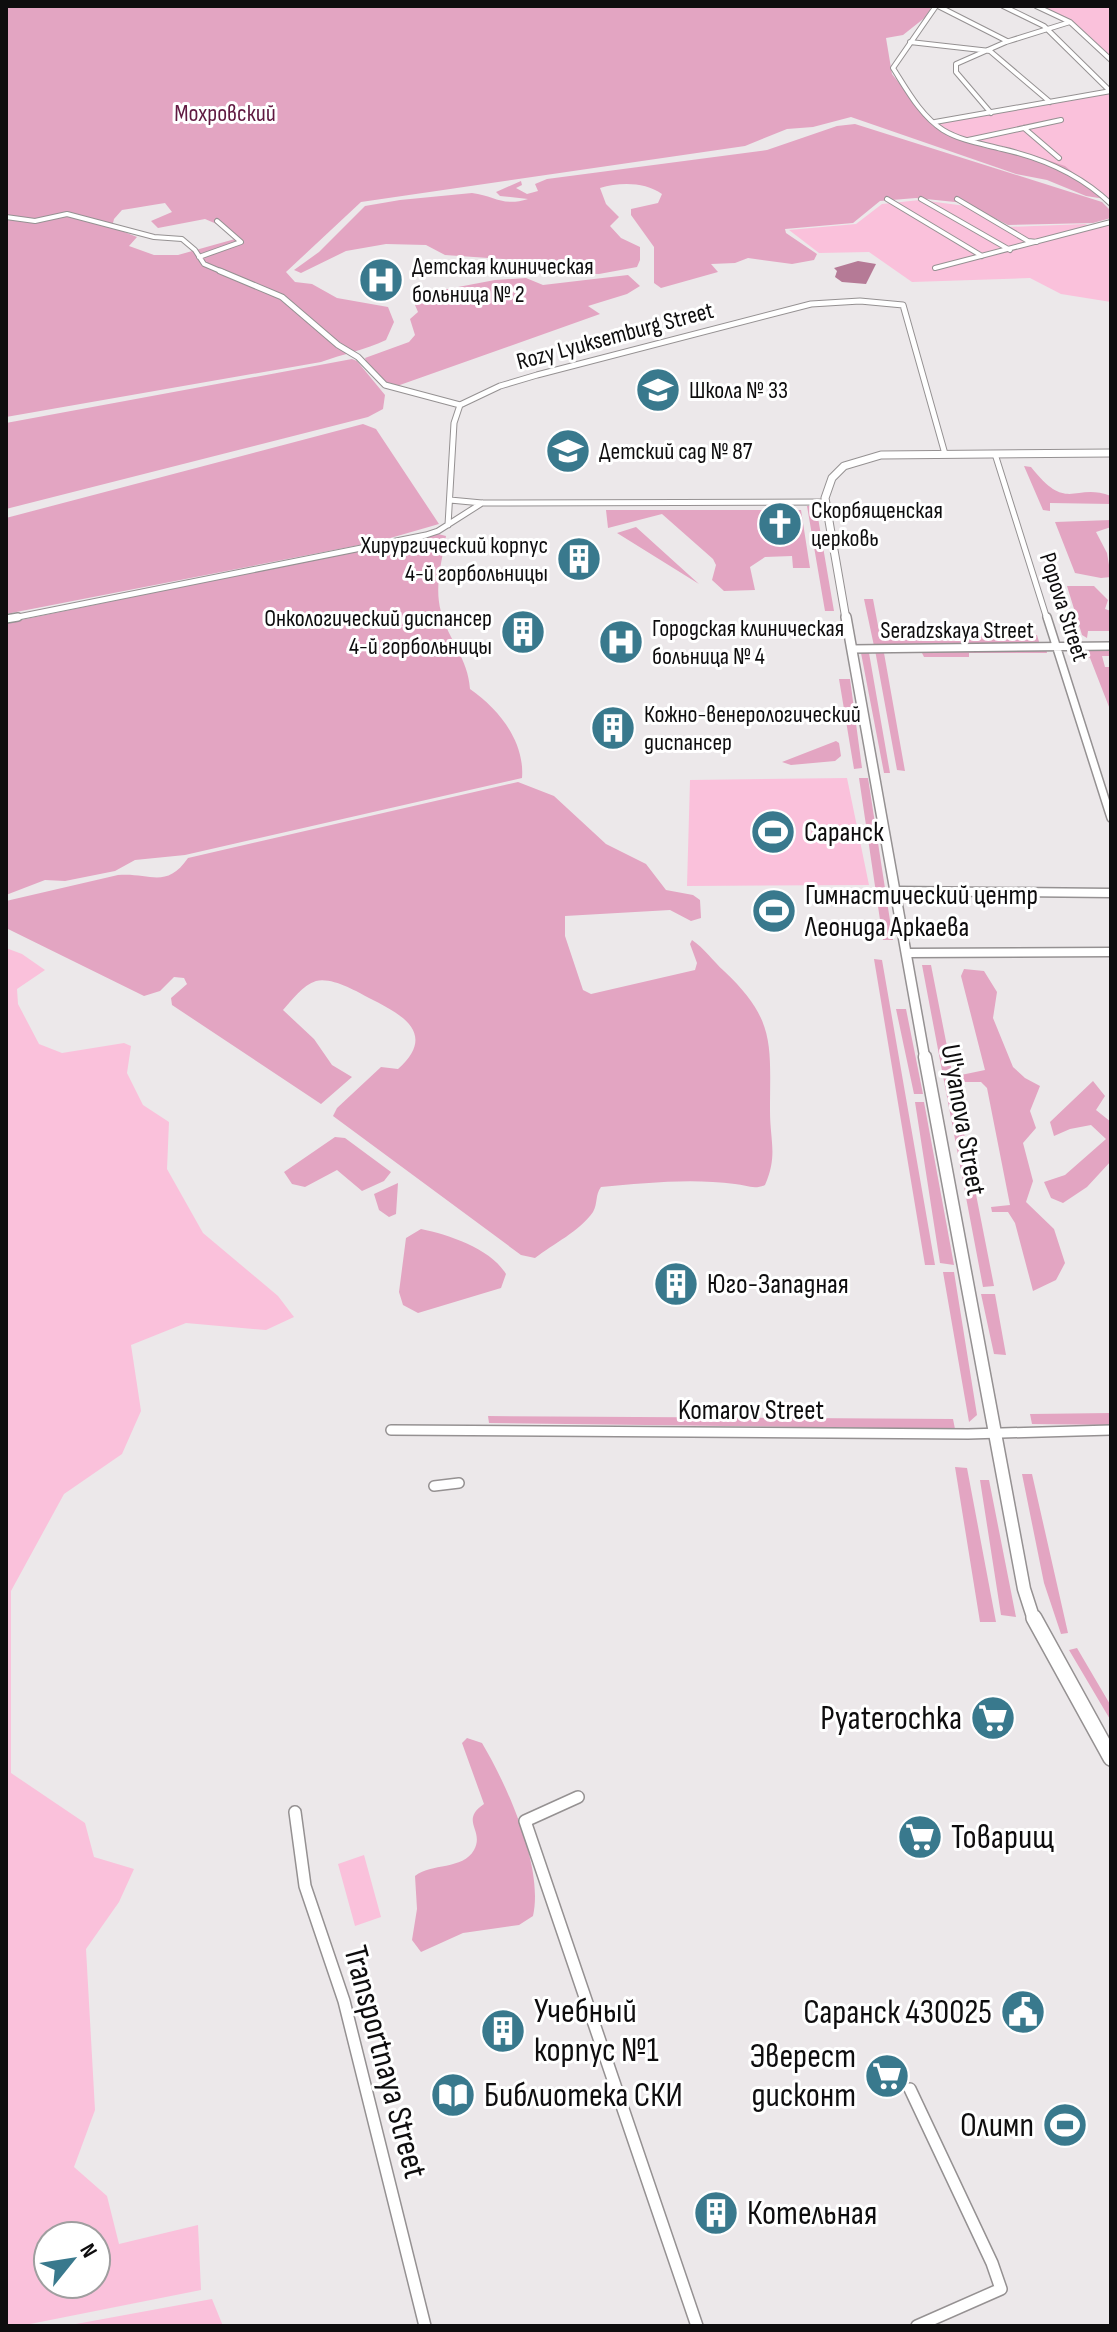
<svg xmlns="http://www.w3.org/2000/svg" width="1117" height="2332" font-family="'Sofia Sans Condensed',sans-serif">
<style>
.green{fill:#fac1db;fill-rule:evenodd}
.forest{fill:#e3a5c2;fill-rule:evenodd}
.water{fill:#b57a96}
.lines{fill:none;stroke-linecap:round;stroke-linejoin:round}
.minor-far4-casing{stroke:#959192;stroke-width:6}
.minor-far3-casing{stroke:#959192;stroke-width:7}
.minor-far2-casing{stroke:#959192;stroke-width:10}
.minor-far1-casing{stroke:#959192;stroke-width:12}
.minor-casing{stroke:#959192;stroke-width:14}
.tertiary-casing{stroke:#959192;stroke-width:11}
.secondary-far3-casing{stroke:#959192;stroke-width:9}
.secondary-far2-casing{stroke:#959192;stroke-width:12}
.secondary-far1-casing{stroke:#959192;stroke-width:15}
.secondary-casing{stroke:#959192;stroke-width:18}
.minor-far4{stroke:#fff;stroke-width:4}
.minor-far3{stroke:#fff;stroke-width:5}
.minor-far2{stroke:#fff;stroke-width:7}
.minor-far1{stroke:#fff;stroke-width:9}
.minor{stroke:#fff;stroke-width:11}
.tertiary{stroke:#fff;stroke-width:8}
.secondary-far3{stroke:#fff;stroke-width:7}
.secondary-far2{stroke:#fff;stroke-width:9}
.secondary-far1{stroke:#fff;stroke-width:12}
.secondary{stroke:#fff;stroke-width:15}
.labels{text-anchor:middle;dominant-baseline:central;stroke-width:6;stroke-linejoin:round;paint-order:stroke}
.far-park-label{font-size:24px;fill:#601941;stroke:#fff}
.far-poi-label{font-size:24px;fill:#0e0d0e;stroke:#fff;text-anchor:start}
.far-street-label{font-size:24px;fill:#0e0d0e;stroke:#fff}
.poi-label{font-size:28px;fill:#0e0d0e;stroke:#fff;text-anchor:start}
.street-label{font-size:28px;fill:#0e0d0e;stroke:#fff}
.near-poi-label{font-size:34px;fill:#0e0d0e;stroke:#fff;text-anchor:end}
.near-street-label{font-size:34px;fill:#0e0d0e;stroke:#fff}
</style>
<rect width="100%" height="100%" fill="#ece8ea"/>
<path class="green" d="M 1036,6 L 1111,6 L 1111,60 L 1070,22 Z
M 1111,91 L 1111,200 L 1009,150 L 985,147 L 941,129 L 935,122 Z
M 920,200 L 966,206 L 1007,227 L 1085,224 L 1095,228 L 1111,224 L 1111,302 L 1061,294 L 1030,278 L 912,282 L 869,252 L 819,253 L 789,230 L 856,224 L 882,204 Z
M 847,778 L 869,885 L 687,886 L 690,780 Z
M 6,948 L 22,954 L 45,970 L 17,989 L 18,1004 L 39,1044 L 62,1053 L 124,1043 L 131,1046 L 127,1073 L 143,1105 L 169,1122 L 167,1169 L 203,1233 L 278,1296 L 294,1317 L 266,1330 L 186,1323 L 131,1345 L 141,1411 L 122,1454 L 64,1494 L 11,1591 L 11,1773 L 85,1823 L 94,1857 L 134,1869 L 119,1902 L 86,1949 L 95,2110 L 74,2167 L 107,2196 L 119,2244 L 198,2225 L 201,2290 L 20,2326 L 6,2326 ZM 48,2236 L 96,2236 L 96,2284 L 48,2284 Z
M 364,1855 L 381,1917 L 355,1926 L 338,1864 Z
M 212,2299 L 223,2326 L 65,2326 Z"/>
<path class="forest" d="M 6,6 L 929,6 L 932,12 L 903,35 L 886,38 L 892,74 L 933,126 L 985,148 L 1033,155 L 1065,166 L 1105,199 L 1086,196 L 1047,180 L 1016,174 L 851,117 L 813,127 L 787,129 L 745,146 L 361,202 L 286,272 L 295,282 L 312,284 L 337,298 L 388,307 L 394,322 L 386,340 C 365,350 343,354 321,362 L 6,417 ZM 165,203 L 172,212 L 151,221 L 158,228 L 205,219 L 219,225 L 235,239 L 178,255 L 154,255 L 129,246 L 137,237 L 112,227 L 114,219 L 122,210 C 137,208 150,205 165,203 Z
M 855,124 L 1102,202 L 1111,211 L 1111,218 L 1093,223 L 1008,225 L 965,203 L 916,198 L 880,201 L 853,223 L 785,229 L 786,233 L 817,254 L 814,260 L 792,264 L 748,258 L 735,263 L 711,264 L 718,272 L 661,288 L 654,283 L 654,247 L 631,215 L 631,209 L 658,203 L 662,194 C 645,182 620,182 600,188 L 606,204 L 619,217 L 610,226 L 621,238 L 640,247 L 640,260 L 637,267 L 599,274 L 580,274 L 545,262 L 445,255 L 426,245 L 386,244 L 346,251 L 301,273 L 294,270 L 319,252 L 365,206 L 400,200 L 472,193 C 495,196 503,207 528,199 L 500,196 L 496,192 L 521,181 L 522,185 L 516,188 L 527,194 L 538,191 L 535,184 L 547,179 L 767,150 L 837,126 Z
M 628,275 L 640,286 L 627,294 L 588,306 L 600,314 L 397,386 L 388,384 L 366,361 L 365,358 L 409,342 L 415,335 L 410,319 L 418,312 L 415,305 L 421,294 L 495,280 L 526,278 L 543,285 Z
M 352,359 L 357,361 L 385,395 L 383,409 L 368,417 L 6,509 L 6,423 Z
M 363,424 L 376,429 L 439,524 L 380,541 L 6,614 L 6,518 Z
M 1024,466 L 1031,467 C 1068,514 1073,482 1111,496 L 1111,504 L 1050,503 L 1050,511 L 1043,510 Z
M 807,506 L 816,506 L 834,611 L 825,611 Z
M 606,510 L 801,510 L 810,568 L 793,568 L 792,556 L 765,557 L 750,567 L 755,590 L 724,591 L 712,580 L 716,565 L 713,559 L 662,514 L 608,528 Z
M 1111,520 L 1111,527 L 1096,532 L 1107,553 L 1111,577 L 1101,578 L 1075,573 L 1055,522 Z
M 636,527 L 699,584 L 617,533 Z
M 438,534 L 446,536 C 442,562 434,586 441,612 C 449,641 468,658 470,689 C 499,709 525,742 522,778 L 185,855 L 135,860 L 115,871 L 65,881 L 45,880 L 6,895 L 6,623 Z
M 1067,586 L 1094,586 L 1108,600 L 1105,609 L 1111,611 L 1111,631 L 1088,631 L 1087,638 L 1082,635 Z
M 864,599 L 873,599 L 880,636 L 1037,635 L 1040,645 L 874,646 Z
M 1046,648 L 1047,653 L 969,653 L 969,657 L 924,657 L 922,653 L 884,653 L 905,771 L 897,770 L 875,650 Z
M 1111,648 L 1111,656 L 1102,656 L 1105,667 L 1111,667 L 1111,712 L 1090,658 L 1075,656 L 1073,651 Z
M 861,653 L 869,653 L 890,773 L 884,773 Z
M 839,679 L 850,679 L 862,768 L 854,769 Z
M 836,741 L 839,743 L 841,756 L 835,761 L 791,765 L 782,762 Z
M 859,778 L 868,778 L 893,940 L 883,940 Z
M 518,782 L 554,796 L 606,844 L 646,864 L 666,890 L 693,895 L 700,900 L 701,918 L 691,921 L 670,910 L 565,916 L 565,936 L 583,990 L 591,994 L 695,970 L 697,963 L 690,944 L 692,940 C 704,948 713,961 724,971 C 776,1020 770,1044 770,1111 C 770,1141 778,1155 765,1185 C 754,1190 746,1185 735,1184 C 691,1178 644,1183 601,1187 C 595,1195 598,1203 593,1212 C 580,1231 553,1244 535,1258 L 521,1255 L 333,1116 L 337,1108 L 381,1067 L 398,1069 C 438,1033 401,1014 369,998 C 356,991 332,977 316,981 C 303,985 292,1000 283,1010 L 314,1039 L 332,1065 L 352,1077 L 321,1104 L 172,1005 L 171,998 L 187,984 L 184,978 L 174,977 L 160,991 L 144,996 L 6,928 L 6,901 L 118,875 C 149,872 166,890 188,858 Z
M 874,959 L 882,960 L 935,1265 L 925,1265 Z
M 922,965 L 931,965 L 994,1286 L 983,1287 Z
M 964,969 L 984,971 L 997,992 L 993,1018 L 1013,1067 L 1025,1078 L 1040,1086 L 1030,1111 L 1036,1128 L 1023,1143 L 1033,1181 L 1026,1202 L 1054,1229 L 1065,1263 L 1056,1280 L 1033,1291 L 1015,1223 L 1008,1212 L 992,1212 L 991,1207 L 1010,1205 L 987,1088 L 981,1082 L 961,1082 L 961,1075 L 985,1070 L 961,976 Z
M 896,1009 L 906,1009 L 923,1094 L 914,1094 Z
M 1093,1081 L 1105,1096 L 1096,1110 L 1111,1122 L 1111,1161 L 1087,1187 L 1063,1203 L 1051,1198 L 1044,1182 L 1065,1175 L 1106,1139 L 1091,1125 L 1070,1129 L 1054,1136 L 1050,1122 Z
M 915,1102 L 924,1102 L 954,1265 L 940,1263 Z
M 335,1137 L 345,1138 L 391,1172 L 384,1181 L 362,1191 L 337,1170 L 305,1187 L 292,1184 L 284,1172 Z
M 398,1183 L 396,1214 L 389,1217 L 379,1210 L 374,1194 Z
M 421,1229 C 450,1235 491,1249 506,1274 L 501,1288 L 418,1313 L 403,1305 L 399,1292 L 406,1238 Z
M 943,1272 L 954,1272 L 977,1415 L 969,1422 Z
M 981,1294 L 995,1294 L 1006,1355 L 994,1354 Z
M 1111,1413 L 1111,1425 L 1032,1424 L 1030,1414 Z
M 488,1416 L 953,1419 L 955,1429 L 489,1423 Z
M 955,1467 L 967,1468 L 996,1622 L 980,1622 Z
M 1022,1474 L 1032,1474 L 1068,1633 L 1061,1634 L 1044,1583 Z
M 980,1480 L 989,1480 L 1016,1617 L 1001,1615 Z
M 1077,1648 L 1111,1706 L 1111,1721 L 1069,1650 Z
M 467,1738 L 482,1743 C 507,1785 544,1867 533,1916 L 519,1925 L 463,1933 L 421,1952 L 412,1940 L 417,1909 L 415,1876 C 431,1863 463,1870 474,1850 C 485,1830 459,1821 484,1804 L 462,1743 Z"/>
<path class="water" d="M 858,261 L 876,264 L 866,284 L 842,282 L 835,277 L 837,271 L 834,268 Z"/>
<g class="lines">
<g class="minor-far4-casing">
<path id="minor-far4" d="M 936,6 L 893,68 C 907,90 921,116 943,130 C 961,141 983,144 1002,149 C 1042,158 1081,175 1111,204
M 938,6 L 1007,41
M 1003,6 L 1044,26 L 1110,91
M 1036,6 L 1070,22 L 1111,60
M 910,42 L 990,51 L 1050,102
M 991,113 L 956,72 L 956,64 L 1006,42 L 1070,22
M 935,122 L 1111,91
M 1024,128 L 1059,158
M 968,140 L 1061,120
M 887,199 L 982,256
M 921,199 L 1010,250
M 957,199 L 1028,241 L 1037,242
M 6,217 L 35,221 L 67,214 L 154,237 L 182,239 L 195,250 L 204,264 L 225,273
M 199,257 L 241,242 L 217,221
M 935,268 L 1111,222"/>
</g>
<g class="minor-far3-casing">
<path id="minor-far3" d="M 220,271 L 282,297 L 338,345 L 358,357 L 385,385 L 460,405
M 995,454 L 1047,619
M 450,500 L 482,503 L 825,502
M 448,525 L 454,423 L 460,405 L 500,386 L 537,375 L 811,304 L 860,301 L 903,305 L 945,454
M 8,619 L 426,535 L 438,531 L 482,503"/>
</g>
<g class="minor-far2-casing">
<path id="minor-far2" d="M 1047,617 L 1111,818
M 6,619 L 18,617
M 852,649 L 1111,646"/>
</g>
<g class="minor-far1-casing">
<path id="minor-far1" d="M 391,1430 L 968,1434 L 1111,1430
M 434,1486 L 459,1483"/>
</g>
<g class="minor-casing">
<path id="minor" d="M 578,1797 L 525,1821 L 697,2326
M 295,1812 L 305,1886 L 344,2001 L 425,2326
M 910,2089 L 992,2263 L 1001,2289 L 917,2326"/>
</g>
<g class="tertiary-casing">
<path id="tertiary" d="M 894,891 L 1111,893
M 907,953 L 1111,952"/>
</g>
<g class="secondary-far3-casing">
<path id="secondary-far3" d="M 846,619 L 825,498 L 832,478 L 844,466 L 881,455 L 1111,453"/>
</g>
<g class="secondary-far2-casing">
<path id="secondary-far2" d="M 846,617 L 925,1059"/>
</g>
<g class="secondary-far1-casing">
<path id="secondary-far1" d="M 925,1057 L 1024,1589 L 1034,1620"/>
</g>
<g class="secondary-casing">
<path id="secondary" d="M 1034,1618 L 1111,1758"/>
</g>
<use href="#minor-far4" class="minor-far4"/>
<use href="#minor-far3" class="minor-far3"/>
<use href="#minor-far2" class="minor-far2"/>
<use href="#minor-far1" class="minor-far1"/>
<use href="#minor" class="minor"/>
<use href="#tertiary" class="tertiary"/>
<use href="#secondary-far3" class="secondary-far3"/>
<use href="#secondary-far2" class="secondary-far2"/>
<use href="#secondary-far1" class="secondary-far1"/>
<use href="#secondary" class="secondary"/>
</g>
<defs>
<g id="hospital-disc" transform="scale(2.3)"><circle r="9.5" fill="#39798d" stroke="#fff"/><path d="M-5-5h3v3.5h4V-5h3V5h-3V1.5h-4V5h-3Z" fill="#fff"/></g>
<g id="school-disc" transform="scale(2.3)"><circle r="9.5" fill="#39798d" stroke="#fff"/><path d="M0-5L7-2L0 1L-7-2ZM-4 1L0 2.5L4 1V4Q0 6-4 4Z" fill="#fff"/></g>
<g id="church-disc" transform="scale(2.3)"><circle r="9.5" fill="#39798d" stroke="#fff"/><path d="M-1.2-6h2.4v3.5h3.3v2.4h-3.3V6h-2.4V-.1h-3.3v-2.4h3.3Z" fill="#fff"/></g>
<g id="building-disc" transform="scale(2.3)"><circle r="9.5" fill="#39798d" stroke="#fff"/><path d="M-4-6H4V6H1V3H-1V6H-4ZM-2.5-4.3h1.7v1.8h-1.7ZM.8-4.3h1.7v1.8H.8ZM-2.5-1h1.7V.8h-1.7ZM.8-1h1.7V.8H.8Z" fill="#fff"/></g>
<g id="stadium-disc" transform="scale(2.3)"><circle r="9.5" fill="#39798d" stroke="#fff"/><path d="M0-5a6.5 5 0 1 0 0 10a6.5 5 0 1 0 0-10ZM-3.5-1.8h7v3.6h-7Z" fill="#fff"/></g>
<g id="supermarket-disc" transform="scale(2.3)"><circle r="9.5" fill="#39798d" stroke="#fff"/><path d="M-6-5.5h2.5l.6 2H6L4.5 2H-2.5L-4.4-4H-6ZM-1.5 3.2a1.3 1.3 0 1 0 .1 0ZM3 3.2a1.3 1.3 0 1 0 .1 0Z" fill="#fff"/></g>
<g id="civic-disc" transform="scale(2.3)"><circle r="9.5" fill="#39798d" stroke="#fff"/><path d="M-.6-6.5H3V-4.5H.6V-3L4-1V1h2V6H-6V1h2V-1L-.6-3ZM-1.2 2.5V6h2.4V2.5Z" fill="#fff"/></g>
<g id="library-disc" transform="scale(2.3)"><circle r="9.5" fill="#39798d" stroke="#fff"/><path d="M-6-4Q-3-5.5-.7-3.5V5Q-3 3-6 4ZM6-4Q3-5.5 .7-3.5V5Q3 3 6 4Z" fill="#fff"/></g>
</defs>
<g fill-rule="evenodd">
<use href="#hospital-disc" x="381" y="280"/>
<use href="#school-disc" x="658" y="390"/>
<use href="#school-disc" x="568" y="451"/>
<use href="#church-disc" x="780" y="524"/>
<use href="#building-disc" x="579" y="559"/>
<use href="#building-disc" x="523" y="632"/>
<use href="#hospital-disc" x="621" y="642"/>
<use href="#building-disc" x="613" y="728"/>
<use href="#stadium-disc" x="773" y="832"/>
<use href="#stadium-disc" x="774" y="911"/>
<use href="#building-disc" x="676" y="1284"/>
<use href="#supermarket-disc" x="993" y="1718"/>
<use href="#supermarket-disc" x="920" y="1837"/>
<use href="#civic-disc" x="1023" y="2012"/>
<use href="#building-disc" x="503" y="2031"/>
<use href="#supermarket-disc" x="887" y="2076"/>
<use href="#library-disc" x="453" y="2095"/>
<use href="#stadium-disc" x="1065" y="2125"/>
<use href="#building-disc" x="716" y="2213"/>
</g>
<g class="labels">
<g class="far-park-label">
<text x="225" y="113">Мохровский</text>
</g>
<g class="far-poi-label">
<text x="412" y="266">Детская клиническая<tspan x="412" dy="28">больница № 2</tspan></text>
<text x="689" y="390">Школа № 33</text>
<text x="599" y="451">Детский сад № 87</text>
<text x="811" y="510">Скорбященская<tspan x="811" dy="28">церковь</tspan></text>
<text x="548" y="545" text-anchor="end">Хирургический корпус<tspan x="548" dy="28">4-й горбольницы</tspan></text>
<text x="492" y="618" text-anchor="end">Онкологический диспансер<tspan x="492" dy="28">4-й горбольницы</tspan></text>
<text x="652" y="628">Городская клиническая<tspan x="652" dy="28">больница № 4</tspan></text>
<text x="644" y="714">Кожно-венерологический<tspan x="644" dy="28">диспансер</tspan></text>
</g>
<g class="far-street-label">
<text transform="translate(615 336) rotate(-15)">Rozy Lyuksemburg Street</text>
<text transform="translate(1064 607) rotate(72)">Popova Street</text>
<text x="957" y="630">Seradzskaya Street</text>
</g>
<g class="poi-label">
<text x="804" y="832">Саранск</text>
<text x="805" y="895">Гимнастический центр<tspan x="805" dy="32">Леонида Аркаева</tspan></text>
<text x="707" y="1284">Юго-Западная</text>
</g>
<g class="street-label">
<text transform="translate(963 1120) rotate(80)">Ul'yanova Street</text>
<text x="751" y="1410">Komarov Street</text>
</g>
<g class="near-poi-label">
<text x="962" y="1718">Pyaterochka</text>
<text x="951" y="1837" text-anchor="start">Товарищ</text>
<text x="534" y="2011" text-anchor="start">Учебный<tspan x="534" dy="39">корпус №1</tspan></text>
<text x="992" y="2012">Саранск 430025</text>
<text x="856" y="2056">Эверест<tspan x="856" dy="39">дисконт</tspan></text>
<text x="484" y="2095" text-anchor="start">Библиотека СКИ</text>
<text x="1034" y="2125">Олимп</text>
<text x="747" y="2213" text-anchor="start">Котельная</text>
</g>
<g class="near-street-label">
<text transform="translate(385 2062) rotate(75)">Transportnaya Street</text>
</g>
</g>
<rect width="1117" height="2332" fill="none" stroke="#0e0d0e" stroke-width="16"/>
<g transform="translate(72 2260) rotate(60)"><circle r="38" fill="#ffffff" stroke="#9f9e9f" stroke-width="2"/>
<path d="M0-6L14 30L0 20L-14 30Z" fill="#39798d"/>
<text y="-12" font-size="22" font-weight="bold" text-anchor="middle" fill="#0e0d0e">N</text>
</g>
</svg>
